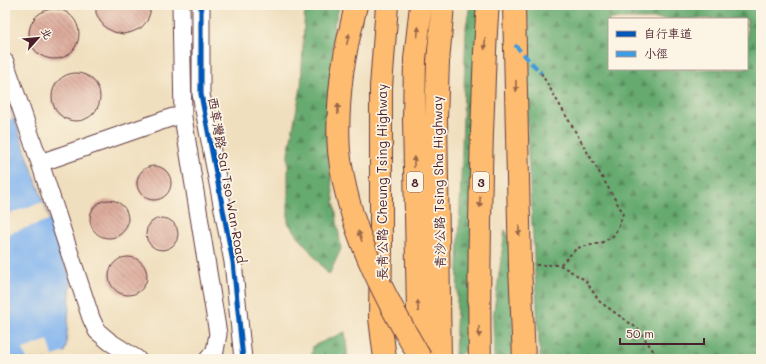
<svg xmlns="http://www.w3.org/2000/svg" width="766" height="364" font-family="Mali,'LXGW WenKai TC',sans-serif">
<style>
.forest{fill:url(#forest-firs);stroke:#58644d;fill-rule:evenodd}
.water{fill:#83b5ef;stroke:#666a8d}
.pier{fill:#f0dfbe}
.building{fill:url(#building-back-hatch)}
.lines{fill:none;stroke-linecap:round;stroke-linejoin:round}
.minor-casing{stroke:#633c41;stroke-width:19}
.highway-casing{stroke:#633c41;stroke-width:24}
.path{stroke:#633c41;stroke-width:2;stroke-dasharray:3 3;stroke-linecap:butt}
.minor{stroke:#fff;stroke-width:17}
.highway{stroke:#fdbc70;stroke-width:22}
.highway-bridge-casing{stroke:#633c41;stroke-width:24;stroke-linecap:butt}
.highway-bridge{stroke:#fdbc70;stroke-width:22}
.quiet{stroke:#409be1;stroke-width:4;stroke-dasharray:8 4;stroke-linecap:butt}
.cycleway-casing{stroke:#fcf5e5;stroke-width:8}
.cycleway{stroke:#0057b8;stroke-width:5}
.oneway{fill:#9b664a}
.labels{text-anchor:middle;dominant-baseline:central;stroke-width:3.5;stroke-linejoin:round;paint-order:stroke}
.shield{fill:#fcf5e5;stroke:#7f5f63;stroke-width:1}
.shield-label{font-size:12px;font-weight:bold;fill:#4a1f2b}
.street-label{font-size:13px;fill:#4a1f2b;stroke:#fcf5e5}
</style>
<defs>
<pattern id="forest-firs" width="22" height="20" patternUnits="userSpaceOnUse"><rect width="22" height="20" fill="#66aa6f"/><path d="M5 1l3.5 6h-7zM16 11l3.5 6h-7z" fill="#568a5b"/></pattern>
<pattern id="building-back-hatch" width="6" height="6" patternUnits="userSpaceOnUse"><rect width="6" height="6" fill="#dba99a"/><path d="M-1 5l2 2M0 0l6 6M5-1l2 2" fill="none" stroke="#b4897e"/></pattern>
</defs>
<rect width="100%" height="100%" fill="#fcf5e5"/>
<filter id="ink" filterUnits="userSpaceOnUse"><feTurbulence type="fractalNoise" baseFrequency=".025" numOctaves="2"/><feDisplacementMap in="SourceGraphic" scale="8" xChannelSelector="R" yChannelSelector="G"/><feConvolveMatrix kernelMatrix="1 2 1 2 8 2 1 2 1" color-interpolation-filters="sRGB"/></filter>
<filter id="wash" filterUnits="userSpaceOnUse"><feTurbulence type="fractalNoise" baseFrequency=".012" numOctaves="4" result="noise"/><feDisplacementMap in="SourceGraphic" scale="16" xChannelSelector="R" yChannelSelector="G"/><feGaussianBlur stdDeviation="0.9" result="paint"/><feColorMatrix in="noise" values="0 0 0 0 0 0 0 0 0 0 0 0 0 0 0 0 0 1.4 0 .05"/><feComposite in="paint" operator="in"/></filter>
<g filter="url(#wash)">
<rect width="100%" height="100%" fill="#f0dfbe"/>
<path class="forest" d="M 305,5 L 340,5 L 334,25 L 327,149 L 341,249 L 329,275 L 288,223 L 288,154 L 301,87 Z
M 470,5 L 482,5 L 479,149 L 469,349 L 455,357 L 466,27 Z
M 527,5 L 761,5 L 761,359 L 565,359 L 560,355 L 556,359 L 540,359 L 528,155 L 526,20 ZM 609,19 L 747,19 L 747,69 L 609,69 Z
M 505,230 L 512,242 L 513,359 L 494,359 L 493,318 Z
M 345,332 L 348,359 L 311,359 L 313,346 Z"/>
<path class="water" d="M 5,93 L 71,280 L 66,346 L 62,359 L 5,359 Z"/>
<path class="pier" d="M 7,99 L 13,118 L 5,121 L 5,100 Z
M 43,202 L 49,220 L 5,235 L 5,215 Z
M 48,340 L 53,356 L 68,351 L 64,359 L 27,359 L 23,349 Z"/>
<g id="blocks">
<path class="building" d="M 96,5 L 150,5 L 150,13 L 147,21 L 141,28 L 132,32 L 123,34 L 114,32 L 106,28 L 100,21 L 96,13 Z
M29 34a25 25 0 1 1 50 0a25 25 0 1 1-50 0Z
M52 97a24 24 0 1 1 48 0a24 24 0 1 1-48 0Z
M137 183a17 17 0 1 1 34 0a17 17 0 1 1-34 0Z
M90 219a19 19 0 1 1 38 0a19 19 0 1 1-38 0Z
M146 234a16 16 0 1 1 32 0a16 16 0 1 1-32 0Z
M109 276a19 19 0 1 1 38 0a19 19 0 1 1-38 0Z"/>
</g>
</g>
<g filter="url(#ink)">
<use href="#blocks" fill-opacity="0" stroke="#633c41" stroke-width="1"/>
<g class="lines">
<g class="minor-casing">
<path id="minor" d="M 181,5 L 183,117 L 218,334 L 215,351 L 208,359
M 201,5 L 201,94 L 233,262 L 243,359
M 5,62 L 40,163 L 173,117 L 183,117
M 40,163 L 91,318 L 97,331 L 110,342 L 137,359"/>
</g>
<g class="highway-casing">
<path id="highway" d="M 514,5 L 520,266 L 524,359
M 342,73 L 347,45 L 356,5
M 385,359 L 380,318 L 381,244 L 381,87 L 387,5
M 419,359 L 414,120 L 415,59 L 421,5
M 440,359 L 436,119 L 438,62 L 443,5
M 480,359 C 478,283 480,208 482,132 C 484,90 484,47 488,5"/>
</g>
<path class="path" d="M 541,73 L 623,213 L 619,226 L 613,236 L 601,243 L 577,248 L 560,265
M 536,265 L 560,265 L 585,280 L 600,302 L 638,329 L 659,359"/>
<use href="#minor" class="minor"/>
<use href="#highway" class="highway"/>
<g class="highway-bridge-casing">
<path id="highway-bridge" d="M 342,73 C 339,99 337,125 339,151 C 347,226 383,295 421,359"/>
</g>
<use href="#highway-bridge" class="highway-bridge"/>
<path class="quiet" d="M 515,45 L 541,73"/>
<g class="cycleway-casing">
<path id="cycleway" d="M 201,5 L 201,94 L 233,262 L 243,359"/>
</g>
<use href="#cycleway" class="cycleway"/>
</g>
<defs><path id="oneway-solid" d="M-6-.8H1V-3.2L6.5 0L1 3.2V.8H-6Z"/></defs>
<g class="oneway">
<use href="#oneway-solid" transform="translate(418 32) rotate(-84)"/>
<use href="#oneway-solid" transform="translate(348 39) rotate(-77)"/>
<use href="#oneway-solid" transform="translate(485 44) rotate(93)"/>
<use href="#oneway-solid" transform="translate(516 86) rotate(89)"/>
<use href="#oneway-solid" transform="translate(338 109) rotate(-88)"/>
<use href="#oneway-solid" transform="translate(414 162) rotate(-91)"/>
<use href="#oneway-solid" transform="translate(480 202) rotate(91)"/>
<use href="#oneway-solid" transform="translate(519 230) rotate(89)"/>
<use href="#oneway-solid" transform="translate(360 236) rotate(-110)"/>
<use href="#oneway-solid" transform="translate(418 306) rotate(-92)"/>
<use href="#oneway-solid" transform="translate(479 332) rotate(89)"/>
</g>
</g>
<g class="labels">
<g class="shield">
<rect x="407" y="172" width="16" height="20" rx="3"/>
<rect x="473" y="172" width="16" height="20" rx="3"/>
</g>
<g class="shield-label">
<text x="415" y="182">8</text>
<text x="481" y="182">3</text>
</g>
<g class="street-label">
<text transform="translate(228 180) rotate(80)">西草灣路 Sai Tso Wan Road</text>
<text transform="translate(381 182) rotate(-90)">長青公路 Cheung Tsing Highway</text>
<text transform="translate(438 182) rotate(-91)">青沙公路 Tsing Sha Highway</text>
</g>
</g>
<rect width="766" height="364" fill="none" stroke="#fcf5e5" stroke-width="20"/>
<rect x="608" y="18" width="140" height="52" fill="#fcf5e5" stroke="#b59f9b"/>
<rect x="616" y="31" width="20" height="6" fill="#0057b8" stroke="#b59f9b"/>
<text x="644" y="38" font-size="12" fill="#4a1f2b">自行車道</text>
<rect x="616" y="51" width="20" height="6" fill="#409be1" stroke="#b59f9b"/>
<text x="644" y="58" font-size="12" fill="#4a1f2b">小徑</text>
<g transform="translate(38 38) rotate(63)" stroke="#fcf5e5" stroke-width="3" paint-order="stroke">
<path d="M0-3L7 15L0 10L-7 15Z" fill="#4a1f2b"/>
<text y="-6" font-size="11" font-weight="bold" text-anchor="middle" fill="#4a1f2b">北</text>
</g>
<path d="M620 338v6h84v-6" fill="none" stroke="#4a1f2b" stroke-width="2"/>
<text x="626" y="338" font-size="12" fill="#4a1f2b" stroke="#fcf5e5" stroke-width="3" paint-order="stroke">50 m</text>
</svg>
